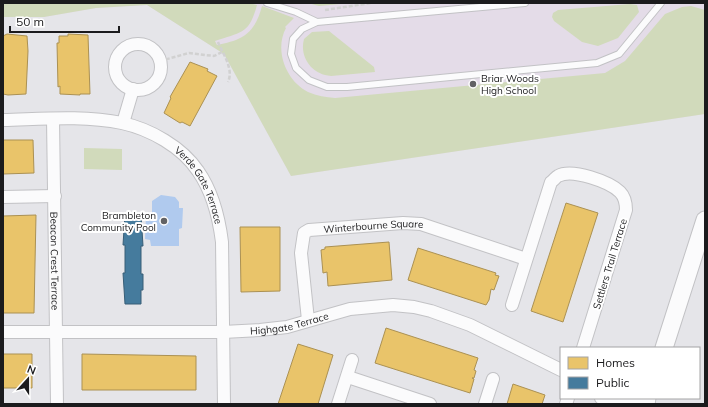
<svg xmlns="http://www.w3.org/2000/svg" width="708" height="407" font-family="Mulish,sans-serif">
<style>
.education{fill:#e4dce8}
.green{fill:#d1dabb}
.water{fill:#b0caee}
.homes{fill:#e9c46a;stroke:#ab9153}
.public{fill:#457b9d;stroke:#385e77}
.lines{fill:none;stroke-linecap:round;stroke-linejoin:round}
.lane-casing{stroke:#c2c2c5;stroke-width:8}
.street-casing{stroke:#c2c2c5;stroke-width:14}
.secondary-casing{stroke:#c2c2c5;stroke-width:19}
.path{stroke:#d1d1d1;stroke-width:2.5;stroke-dasharray:4 2;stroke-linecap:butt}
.lane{stroke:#fbfbfc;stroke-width:6}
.street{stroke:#fbfbfc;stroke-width:12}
.secondary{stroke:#fbfbfc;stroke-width:17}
.poi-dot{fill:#626264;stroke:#fff;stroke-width:1.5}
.labels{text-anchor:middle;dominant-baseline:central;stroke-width:4;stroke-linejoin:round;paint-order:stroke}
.poi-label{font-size:10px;fill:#1b1b1d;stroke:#fff;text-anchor:start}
.street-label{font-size:10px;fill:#1b1b1d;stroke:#fff}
</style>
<rect width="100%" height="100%" fill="#e5e5e9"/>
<path class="education" d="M 3,3 L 705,3 L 705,114 L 291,176 L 224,54 L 147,5 L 96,8 L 44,17 L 3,17 Z"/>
<path class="green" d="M 3,3 L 249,3 L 257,5 C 249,35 241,32 215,41 L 217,45 C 243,40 255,33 262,6 L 294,18 L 285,27 L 286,28 C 274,50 286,81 308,92 C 317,96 326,97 335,98 L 605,73 L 625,61 L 665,14 L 682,7 L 691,6 L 705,10 L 705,114 L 291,176 L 224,54 L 147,5 L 96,8 L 44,17 L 3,17 Z
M 308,3 L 351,3 L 319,6 Z
M 630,4 L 637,5 L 639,12 L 618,38 L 598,46 L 582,42 L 554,21 L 552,17 L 553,13 L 558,10 Z
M 329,31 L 374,67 L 375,72 L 331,76 C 312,75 299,57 304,39 L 312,32 Z
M 84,148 L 122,149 L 122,170 L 84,169 Z"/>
<path class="water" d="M 161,195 L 175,197 L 179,202 L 179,208 L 183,208 L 182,228 L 179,229 L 179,246 L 151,246 L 150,240 L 145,239 L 146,215 L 152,215 L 152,201 Z"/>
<path class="homes" d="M 7,34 L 27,36 L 28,51 L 26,94 L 8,95 L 3,94 L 3,36 Z
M 68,34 L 88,35 L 90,94 L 80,94 L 80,95 L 60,94 L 60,86 L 58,87 L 57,43 L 59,43 L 59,36 L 68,36 Z
M 190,62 L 208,69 L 207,71 L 217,76 L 190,126 L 182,122 L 180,123 L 164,113 L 171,98 L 170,97 Z
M 3,140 L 33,140 L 34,173 L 3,174 Z
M 566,203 L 598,213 L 563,322 L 531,311 Z
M 36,215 L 34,313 L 3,313 L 3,216 Z
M 240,227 L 280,227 L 280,291 L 241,292 Z
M 389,242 L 392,280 L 328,286 L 327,272 L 323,273 L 321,250 L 325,249 L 325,247 Z
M 418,248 L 496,273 L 495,275 L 499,276 L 494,290 L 491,289 L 489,300 L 486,305 L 408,280 Z
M 386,328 L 478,358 L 474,370 L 476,371 L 474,378 L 472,378 L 474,379 L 470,393 L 375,363 Z
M 298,344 L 333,355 L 318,404 L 278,404 Z
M 3,354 L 32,354 L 32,388 L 3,388 Z
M 82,354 L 196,356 L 196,390 L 82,390 Z
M 513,384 L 545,395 L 542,404 L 507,404 Z"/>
<path class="public" d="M 125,214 L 141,214 L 143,246 L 141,246 L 141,274 L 143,274 L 143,290 L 141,290 L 141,304 L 125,304 L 123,273 L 125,273 L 125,245 L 123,245 Z"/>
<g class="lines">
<g class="lane-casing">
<path id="lane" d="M 267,3 L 296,12 L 317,22
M 525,3 L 317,22 L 302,29 L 293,39 L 291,54 L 296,68 L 309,80 L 327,87 L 347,87 L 597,63 L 619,54 L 661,3"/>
</g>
<g class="street-casing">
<g id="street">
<circle cx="138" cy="67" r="23"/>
<path id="s1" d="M 53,119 L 57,404"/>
<path id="s2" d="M 3,120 C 42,119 83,115 122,123 C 150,129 182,147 198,171 C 212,191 219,218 222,242 L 224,404"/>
<path d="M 123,123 L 133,89"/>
<path d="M 3,197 L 55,196"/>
<path d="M 512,305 L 551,182 C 553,181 556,177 558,176 C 572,168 610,182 620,192 C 625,197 626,203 626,210 L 583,348"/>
<path id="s3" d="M 308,320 L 301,253 L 304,233 L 309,230 L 403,223 L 421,224 L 526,259"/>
<path id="s4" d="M 3,332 L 223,332 L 260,330 L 287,327 L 350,309 L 393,305 L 414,307 L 431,311 L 470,325 L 561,370"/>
<path d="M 348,377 L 430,404"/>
<path d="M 601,398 L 617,404 L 646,401"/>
<path d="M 338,404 L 352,360"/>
<path d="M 485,404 L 493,379"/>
<path d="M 566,404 L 568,398"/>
</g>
</g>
<g class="secondary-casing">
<path id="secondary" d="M 664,348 L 705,220
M 646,404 L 647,398"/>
</g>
<path class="path" d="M 325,10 L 371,3
M 218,42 C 223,54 234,69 228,82
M 160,61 L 189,53 L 214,56 L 222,52"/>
<use href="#lane" class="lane"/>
<use href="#street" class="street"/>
<use href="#secondary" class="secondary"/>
</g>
<g class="poi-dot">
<circle cx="473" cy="84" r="4"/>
<circle cx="164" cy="221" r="4"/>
</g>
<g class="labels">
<g class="poi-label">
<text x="481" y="78">Briar Woods<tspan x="481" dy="12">High School</tspan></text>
<text x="156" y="215" text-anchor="end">Brambleton<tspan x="156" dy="12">Community Pool</tspan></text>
</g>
<g class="street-label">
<text stroke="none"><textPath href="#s2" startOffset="224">Verde Gate Terrace</textPath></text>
<text stroke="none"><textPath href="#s3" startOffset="158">Winterbourne Square</textPath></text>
<text stroke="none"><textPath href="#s1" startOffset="142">Beacon Crest Terrace</textPath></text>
<text transform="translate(610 264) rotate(-73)">Settlers Trail Terrace</text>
<text stroke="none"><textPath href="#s4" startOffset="287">Highgate Terrace</textPath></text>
</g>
</g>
<rect width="708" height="407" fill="none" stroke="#1b1b1d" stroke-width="8"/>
<rect x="560" y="347" width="140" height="52" fill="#ffffff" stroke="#a4a4a5"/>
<rect x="568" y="357" width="20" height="12" fill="#e9c46a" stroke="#a4a4a5"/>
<text x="596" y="367" font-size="12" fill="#1b1b1d">Homes</text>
<rect x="568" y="377" width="20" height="12" fill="#457b9d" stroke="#a4a4a5"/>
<text x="596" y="387" font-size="12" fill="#1b1b1d">Public</text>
<g transform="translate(28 379) rotate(21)" stroke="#ffffff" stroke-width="3" paint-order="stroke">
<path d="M0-3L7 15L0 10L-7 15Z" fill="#1b1b1d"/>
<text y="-6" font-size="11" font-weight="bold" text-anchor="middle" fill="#1b1b1d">N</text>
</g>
<path d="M10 26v6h109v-6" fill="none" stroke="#1b1b1d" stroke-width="2"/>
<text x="16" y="26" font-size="12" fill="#1b1b1d" stroke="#ffffff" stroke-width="3" paint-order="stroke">50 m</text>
</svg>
